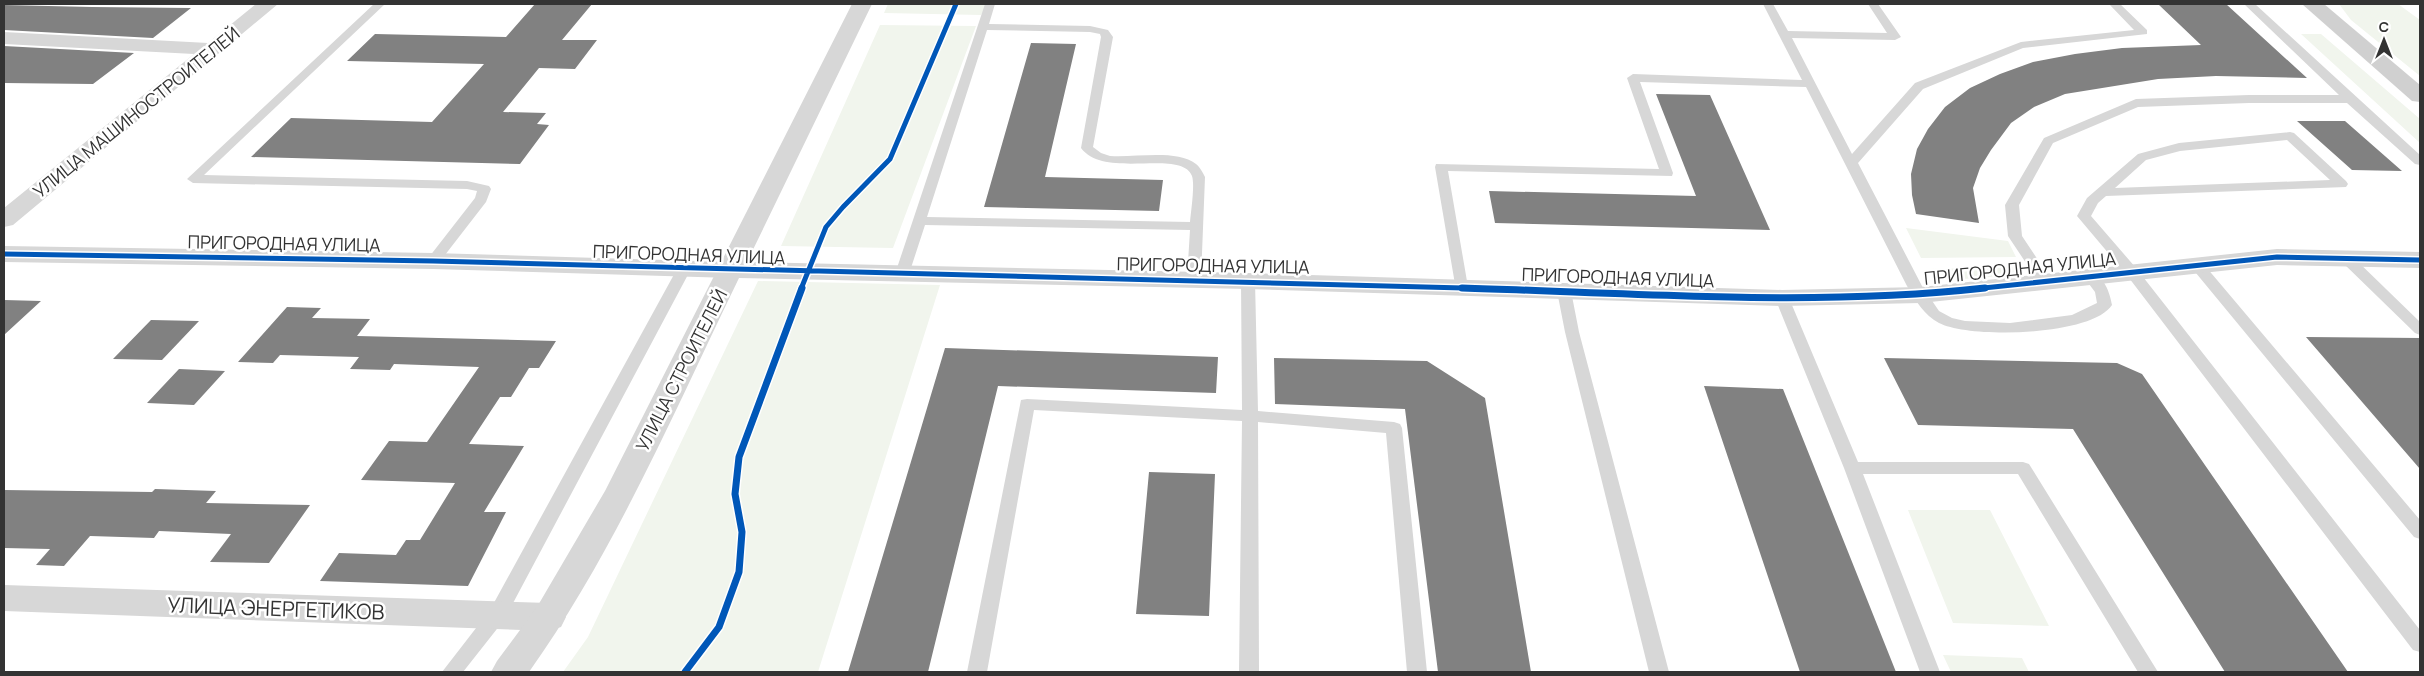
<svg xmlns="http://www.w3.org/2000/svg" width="2424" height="676" font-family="Manrope,sans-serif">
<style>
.green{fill:#f1f5ed}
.building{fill:#818181}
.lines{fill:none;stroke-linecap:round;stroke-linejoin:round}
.service{fill:#d7d7d7;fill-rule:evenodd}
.minor{fill:#d7d7d7;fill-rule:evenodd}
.tertiary{fill:#d7d7d7;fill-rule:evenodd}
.secondary{fill:#d0d0d0;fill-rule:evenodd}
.cycleway-far1-casing{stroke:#fff;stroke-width:8}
.cycleway-casing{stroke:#fff;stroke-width:10}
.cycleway-far1{stroke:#0057b8;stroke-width:5}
.cycleway{stroke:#0057b8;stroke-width:7}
.labels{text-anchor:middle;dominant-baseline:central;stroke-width:5;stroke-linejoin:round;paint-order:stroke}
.street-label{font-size:18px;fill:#333;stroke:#fff}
.near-street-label{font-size:21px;fill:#333;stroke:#fff}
</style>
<rect width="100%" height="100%" fill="#fff"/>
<path class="green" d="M 888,4 L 987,4 L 981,15 L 884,13 Z
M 2339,4 L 2398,4 L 2420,20 L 2420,76 L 2351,20 Z
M 880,25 L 976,26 L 893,248 L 781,246 Z
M 2301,34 L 2321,34 L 2420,119 L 2420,143 Z
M 1906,228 L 2008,241 L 2016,257 L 1921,258 Z
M 2020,267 L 2021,272 L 2016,274 C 1990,276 1952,286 1929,269 Z
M 758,281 L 940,285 L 818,672 L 563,672 L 588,637 Z
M 1908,510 L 1990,510 L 2049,626 L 1953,623 Z
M 1943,655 L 2022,658 L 2029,672 L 1951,672 Z"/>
<path class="building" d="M 535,4 L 592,4 L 562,40 L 597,40 L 575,69 L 539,68 L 503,112 L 546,113 L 537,124 L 549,125 L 520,164 L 251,157 L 291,118 L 432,122 L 484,64 L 347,61 L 375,34 L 506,37 Z
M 2158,4 L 2226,4 L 2307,78 L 2216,76 L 2158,79 L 2065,94 L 2034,107 L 2011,123 L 1991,150 L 1980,168 L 1973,188 L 1979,223 L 1916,214 L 1912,195 L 1911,174 L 1917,149 L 1928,129 L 1945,107 L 1970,88 L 2000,74 L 2033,62 L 2075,54 L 2122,48 L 2201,45 Z
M 4,5 L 92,7 L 191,8 L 153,38 L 4,30 Z
M 1031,43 L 1076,44 L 1045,177 L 1163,180 L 1159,211 L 984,207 Z
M 4,46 L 134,53 L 93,84 L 4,83 Z
M 1656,94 L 1710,95 L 1770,230 L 1495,223 L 1489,191 L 1696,196 Z
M 2297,121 L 2345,121 L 2402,171 L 2352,170 Z
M 4,300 L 41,301 L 4,335 Z
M 287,307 L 321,308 L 312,318 L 370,319 L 357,336 L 556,341 L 539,368 L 529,368 L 511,397 L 500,397 L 469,444 L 524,446 L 484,512 L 506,512 L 468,586 L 320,581 L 339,553 L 396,555 L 406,540 L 420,540 L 455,483 L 361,480 L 389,441 L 427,442 L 479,367 L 394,364 L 390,370 L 350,369 L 359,357 L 280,355 L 273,363 L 238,362 Z
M 151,320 L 199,321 L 162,360 L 113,359 Z
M 2306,337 L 2420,338 L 2420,469 Z
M 945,348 L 1218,357 L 1216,393 L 998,386 L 928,672 L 848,672 Z
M 1274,358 L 1427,361 L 1485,398 L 1531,672 L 1438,672 L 1405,409 L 1275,404 Z
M 1884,358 L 2117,363 L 2142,374 L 2348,672 L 2225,672 L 2073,429 L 1918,425 Z
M 179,369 L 225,371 L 194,405 L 147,403 Z
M 1704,386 L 1783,389 L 1896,672 L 1800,672 Z
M 1149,472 L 1215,474 L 1209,616 L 1136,614 Z
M 155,489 L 216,491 L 206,503 L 310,505 L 269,563 L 210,562 L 231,534 L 159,531 L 154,538 L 90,536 L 64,566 L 36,565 L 50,549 L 4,548 L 4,490 L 152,492 Z"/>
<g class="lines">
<path class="service" d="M 374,4 L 385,4 L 204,175 L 467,181 L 489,186 L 491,189 L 486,202 L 438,264 L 433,265 L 426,261 L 475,198 L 477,191 L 467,189 L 193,183 L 187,179 Z
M 985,4 L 995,4 L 989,24 L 1090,26 L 1108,30 L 1113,37 L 1093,147 L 1101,153 L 1110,156 C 1134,158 1177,149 1196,164 C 1200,167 1203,173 1205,177 L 1201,279 L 1199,282 L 1189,282 L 1187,279 L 1190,230 L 925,225 L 909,274 L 907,277 L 897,277 L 895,274 ZM 987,30 L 1090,32 L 1100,34 L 1101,37 L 1081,148 C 1105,180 1181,148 1192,176 C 1195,185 1191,211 1190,222 L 927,217 Z
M 1763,4 L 1773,4 L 1788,31 L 1887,33 L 1868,4 L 1878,4 L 1901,37 L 1895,40 L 1792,38 L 1852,154 L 1915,83 L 2021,42 L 2134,30 L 2109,4 L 2120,4 L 2147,30 L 2147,34 L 2023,48 L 1923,89 L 1858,163 L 1922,286 L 1939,311 L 1952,318 L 1965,321 L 2010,323 L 2072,315 L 2097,303 L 2095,292 L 2083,276 L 2090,272 C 2104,275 2110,293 2112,305 C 2092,336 1970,339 1939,323 C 1924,315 1916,301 1907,286 L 1806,87 L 1640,82 L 1673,173 L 1672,176 L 1448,171 L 1468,287 L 1461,292 L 1456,290 L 1435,167 L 1436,164 L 1659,169 L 1627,78 L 1633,74 L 1802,80 Z
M 2244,4 L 2255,4 L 2420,155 L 2420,165 L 2415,164 L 2347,103 L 2249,103 L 2138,107 L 2053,143 L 2019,205 L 2022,236 L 2052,281 L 2045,285 L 2040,284 L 2008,236 L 2005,205 L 2044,138 L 2136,99 L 2249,95 L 2339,95 Z
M 2290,132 L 2294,133 L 2346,181 L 2348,184 L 2346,187 L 2106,196 L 2098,203 L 2091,216 L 2136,268 L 2420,630 L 2420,652 L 2413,650 L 2126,274 L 2077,216 L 2087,198 L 2138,154 L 2179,143 ZM 2287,140 L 2330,180 L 2115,188 L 2146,160 L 2180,151 Z
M 2347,255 L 2352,256 L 2420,322 L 2420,335 L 2415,333 L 2342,262 L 2340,259 Z
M 2196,260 L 2201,261 L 2420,520 L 2420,539 L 2414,537 L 2191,267 L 2189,264 Z
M 684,265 L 691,269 L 504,620 L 463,672 L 442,672 L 490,610 L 677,269 Z
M 1248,277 L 1255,281 L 1258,411 L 1394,422 L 1400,424 L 1402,428 L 1427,672 L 1407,672 L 1386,433 L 1258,422 L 1259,672 L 1239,672 L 1242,421 L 1034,410 L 987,672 L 967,672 L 1021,400 L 1027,399 L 1242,410 L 1241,281 Z
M 1564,286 L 1571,291 L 1579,332 L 1669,672 L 1649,672 L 1565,332 L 1557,291 Z
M 1782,293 L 1789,298 L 1858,462 L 2023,462 L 2029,464 L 2158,672 L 2138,672 L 2018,474 L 1863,474 L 1940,672 L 1920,672 L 1844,468 L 1775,298 Z"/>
<path class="minor" d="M 256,4 L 278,4 L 13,225 L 4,227 L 4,208 L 194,54 L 4,44 L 4,32 L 208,43 Z
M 4,246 L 433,253 L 731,262 L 740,264 L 744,270 L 740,276 L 731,278 L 433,269 L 4,262 Z
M 4,585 L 549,603 L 561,607 L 566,617 L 561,627 L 549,631 L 4,611 Z"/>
<path class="tertiary" d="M 852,4 L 872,4 L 747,262 L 1248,273 L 1782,290 L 1921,287 L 2277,249 L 2420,252 L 2420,268 L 2277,265 L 1921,303 L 1782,306 L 1248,289 L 739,278 C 674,412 615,551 529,672 L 491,672 L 497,661 L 537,607 L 605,491 Z"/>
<path class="secondary" d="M 2302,4 L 2324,4 L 2420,85 L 2420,102 L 2412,101 Z"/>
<g class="cycleway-far1-casing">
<path id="cycleway-far1" d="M 4,254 L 433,261 L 1502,289
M 801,289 L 826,227 L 843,207 L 890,159 L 956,4
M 1974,289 L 2277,257 L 2420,260"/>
</g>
<g class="cycleway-casing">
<path id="cycleway" d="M 1462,288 C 1636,293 1812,307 1985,288
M 685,672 L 719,627 L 739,572 L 742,532 L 735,494 L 739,457 L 802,288"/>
</g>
<use href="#cycleway-far1" class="cycleway-far1"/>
<use href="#cycleway" class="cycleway"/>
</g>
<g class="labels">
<g class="street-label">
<text transform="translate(136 112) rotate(-39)">УЛИЦА МАШИНОСТРОИТЕЛЕЙ</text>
<text transform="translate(284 243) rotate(1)">ПРИГОРОДНАЯ УЛИЦА</text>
<text transform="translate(689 254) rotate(2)">ПРИГОРОДНАЯ УЛИЦА</text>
<text transform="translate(1213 265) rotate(1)">ПРИГОРОДНАЯ УЛИЦА</text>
<text transform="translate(2020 268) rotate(-6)">ПРИГОРОДНАЯ УЛИЦА</text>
<text transform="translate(1618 277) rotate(2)">ПРИГОРОДНАЯ УЛИЦА</text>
<text transform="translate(681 370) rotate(-63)">УЛИЦА СТРОИТЕЛЕЙ</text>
</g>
<g class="near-street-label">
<text transform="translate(276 608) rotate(2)">УЛИЦА ЭНЕРГЕТИКОВ</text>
</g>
</g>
<rect width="2424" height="676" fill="none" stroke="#333333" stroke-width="10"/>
<g transform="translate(2384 40)" stroke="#ffffff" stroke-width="4" paint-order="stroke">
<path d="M0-4L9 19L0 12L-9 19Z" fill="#333333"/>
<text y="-8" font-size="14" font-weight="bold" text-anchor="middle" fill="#333333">С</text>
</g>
</svg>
